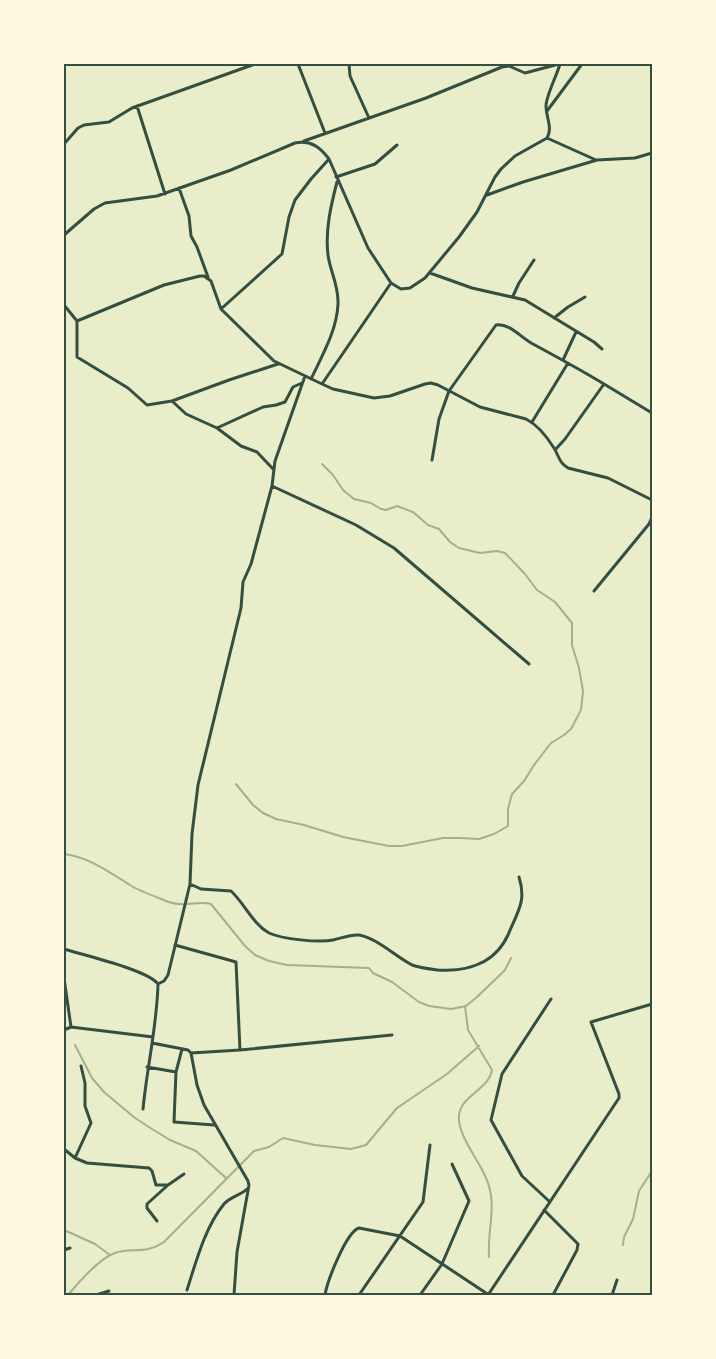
<svg xmlns="http://www.w3.org/2000/svg" width="716" height="1359" font-family="Signika,sans-serif">
<style>
.lines{fill:none;stroke-linecap:round;stroke-linejoin:round}
.stream{stroke:#a3b18a;stroke-width:2}
.minor{stroke:#344e41;stroke-width:3}
.neatline{fill:none;stroke:#344e41;stroke-width:2}
</style>
<rect width="100%" height="100%" fill="#e9edc9"/>
<g class="lines">
<path class="stream" d="M 236,784 L 253,805 L 263,813 L 276,819 L 304,825 L 343,837 L 389,846 L 402,846 L 443,838 L 460,838 L 479,839 L 494,834 L 508,826 L 508,809 L 512,794 L 524,781 L 534,765 L 551,743 L 564,735 L 571,729 L 581,710 L 583,691 L 579,668 L 572,645 L 572,623 L 555,602 L 537,590 L 525,574 L 505,553 L 497,551 L 480,553 L 459,548 L 450,542 L 439,529 L 428,525 L 413,512 L 397,506 L 386,510 L 381,509 L 371,503 L 354,499 L 343,490 L 333,475 L 322,464
M 64,854 C 89,857 109,872 130,885 C 139,891 159,898 169,902 C 185,908 197,900 211,904 L 245,946 L 255,955 L 269,961 L 287,965 L 369,968 L 373,973 L 392,982 L 419,1002 L 429,1006 L 451,1009 L 466,1006 L 477,997 L 505,970 L 511,958
M 465,1006 L 468,1030 L 492,1070 C 489,1089 461,1096 459,1115 C 457,1135 479,1160 486,1178 C 498,1204 487,1230 489,1257
M 75,1045 L 92,1078 L 104,1092 L 135,1118 L 152,1129 L 170,1140 L 196,1151 L 226,1178
M 64,1230 L 95,1244 L 110,1255
M 623,1245 L 624,1237 L 633,1219 L 639,1191 L 652,1171
M 68,1295 C 78,1283 100,1258 115,1253 C 132,1247 145,1255 164,1242 L 254,1151 L 269,1147 L 283,1138 L 315,1145 L 351,1149 L 366,1145 L 397,1108 L 447,1074 L 479,1046"/>
<path class="minor" d="M 298,64 L 325,133
M 349,64 L 350,76 L 369,118
M 137,106 L 165,194
M 547,111 L 582,64
M 547,138 L 596,160
M 304,141 L 426,98 L 502,67 L 509,66 L 525,73 L 559,64
M 64,144 L 78,128 L 84,125 L 109,122 L 132,108 L 255,64
M 336,177 L 375,164 L 397,145
M 179,188 L 189,216 L 191,236 L 197,247 L 208,277
M 487,195 L 523,182 L 597,160 L 635,158 L 652,153
M 64,235 L 94,209 L 105,203 L 157,196 L 231,170 L 295,143 C 311,140 320,147 329,159 L 368,248 L 391,283 L 401,289 L 410,288 L 425,278 L 459,237 L 477,212 L 495,177 L 501,169 L 515,156 L 547,138 C 553,128 546,117 546,106 C 546,96 557,75 560,64
M 430,273 L 472,288 L 525,300 L 594,342 L 602,349
M 513,296 L 519,283 L 534,260
M 64,305 L 77,321 L 164,285 L 200,276 L 204,276 L 211,281 L 221,309 L 274,361 L 322,384 L 333,389 L 374,398 L 390,396 L 425,384 L 431,383 L 438,385 L 480,407 L 526,419 C 538,425 547,437 554,448 C 559,456 559,463 568,468 L 608,478 L 652,500
M 221,309 L 282,254 L 289,217 L 295,200 L 311,179 L 329,159
M 554,318 L 568,307 L 585,297
M 77,321 L 77,357 L 128,388 L 147,405 L 172,401 L 229,380 L 278,364
M 563,360 L 576,332
M 311,379 C 322,356 337,330 338,304 C 339,286 330,271 328,255 C 325,230 331,205 337,182
M 322,384 L 391,283
M 172,401 L 186,414 L 217,428 L 241,446 L 257,452 L 274,470
M 532,422 L 568,363
M 217,428 L 263,407 L 276,405 L 285,402 L 293,387 L 302,383
M 555,450 L 565,439 L 604,384 L 652,413
M 432,460 L 439,419 L 449,391 L 496,325 C 510,323 521,338 533,344 C 557,357 581,370 604,384
M 272,486 L 356,525 L 394,548 L 529,664
M 594,591 L 649,524 L 652,517
M 190,884 L 201,889 L 231,891 C 245,904 252,923 269,933 C 282,939 319,943 333,940 C 342,938 351,934 359,935 C 377,938 396,957 412,965 C 420,968 430,969 438,970 C 468,972 495,963 508,935 C 517,912 527,902 519,877
M 175,945 L 236,962 L 240,1050 L 392,1035
M 64,949 C 83,955 148,970 158,984 C 157,1026 147,1067 143,1109
M 64,978 L 71,1027
M 158,984 L 164,981 L 168,975 L 190,884 L 192,834 L 198,785 L 241,608 L 243,582 L 251,564 L 272,486 L 275,461 L 305,376
M 64,1030 L 71,1027 L 153,1037
M 152,1043 L 188,1050 L 191,1053 L 197,1085 L 204,1105 L 248,1181 L 249,1185 L 237,1252 L 234,1295
M 182,1049 L 176,1072 L 174,1122 L 214,1125
M 191,1053 L 240,1050
M 147,1067 L 176,1072
M 64,1149 L 75,1158 L 87,1163 L 149,1168 L 152,1171 L 156,1185 L 168,1185
M 75,1158 L 91,1123 L 85,1106 L 85,1083 L 81,1066
M 550,1202 L 522,1176 L 491,1120 L 502,1074 L 551,999
M 544,1210 L 578,1244 L 577,1250 L 553,1295
M 157,1221 L 147,1208 L 147,1204 L 168,1185 L 184,1174
M 64,1250 L 70,1248
M 187,1290 C 196,1262 205,1227 224,1204 C 230,1197 241,1195 247,1189
M 96,1295 L 109,1291
M 325,1295 C 327,1282 346,1232 359,1228 L 400,1236 L 489,1295
M 359,1295 L 423,1202 L 430,1145
M 420,1295 L 442,1264 L 469,1201 L 452,1164
M 488,1295 L 619,1098 L 619,1094 L 591,1022 L 652,1004
M 612,1295 L 617,1280"/>
</g>
<rect width="716" height="1359" fill="none" stroke="#fefae0" stroke-width="130"/>
<rect x="65" y="65" width="586" height="1229" class="neatline"/>
</svg>
